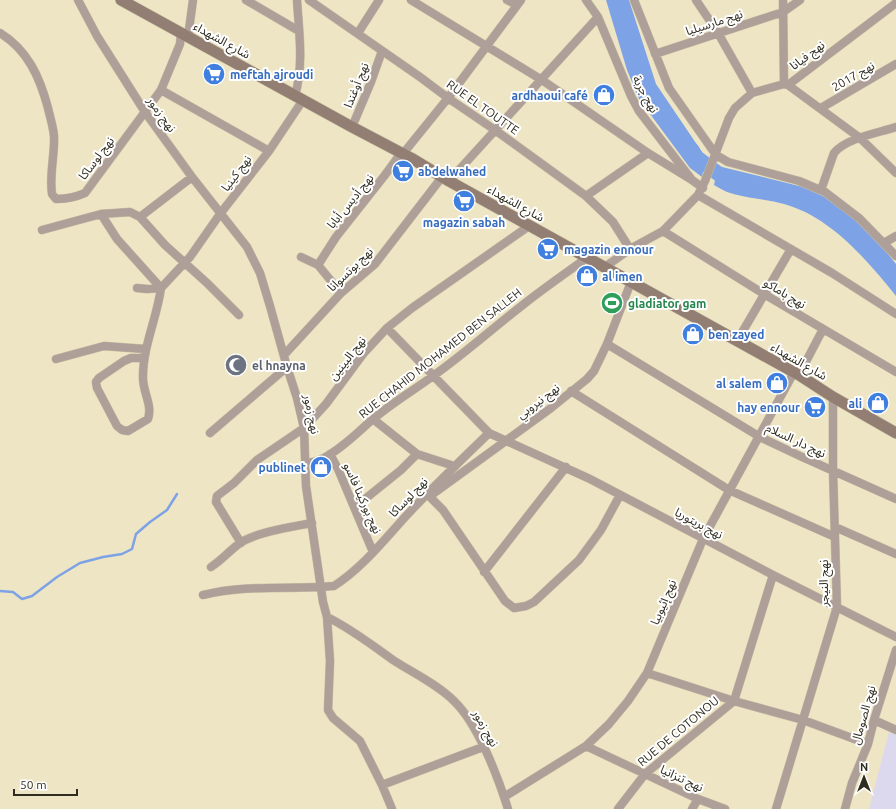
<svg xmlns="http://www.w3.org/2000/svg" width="896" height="809" font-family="Ubuntu,'Noto Sans Arabic',sans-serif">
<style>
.education{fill:#dcd8ee}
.water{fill:#7da2e5}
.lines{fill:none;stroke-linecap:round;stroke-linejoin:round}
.stream{stroke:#7da2e5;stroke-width:2.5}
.river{stroke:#7da2e5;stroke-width:15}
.street-casing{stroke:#c8c0a4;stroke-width:9}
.secondary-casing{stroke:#c8c0a4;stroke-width:12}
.street{stroke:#ae9f98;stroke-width:8}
.secondary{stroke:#937e73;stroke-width:11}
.labels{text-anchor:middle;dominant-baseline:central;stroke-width:4;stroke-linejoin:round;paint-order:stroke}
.street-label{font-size:12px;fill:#2f2c1f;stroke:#fff}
.shop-label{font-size:12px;font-weight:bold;fill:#366cbe;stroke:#fff;text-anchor:start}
.leisure-label{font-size:12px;font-weight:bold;fill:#27864d;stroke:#fff;text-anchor:start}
.worship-label{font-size:12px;font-weight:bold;fill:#5b616d;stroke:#fff;text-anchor:start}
</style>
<rect width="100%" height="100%" fill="#eee5c5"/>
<path class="education" d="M 889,732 L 896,735 L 896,809 L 869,809 Z"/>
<path class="water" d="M 606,0 L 629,0 L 656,84 L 706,158 L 702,177 L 690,168 L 639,99 L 627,70 Z
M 718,166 L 803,187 L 823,196 L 856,220 L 884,249 L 896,264 L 896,296 C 867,260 831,217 784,204 C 767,199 743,198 727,192 C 722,190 718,187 714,185 Z"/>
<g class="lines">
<path class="stream" d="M 0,591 L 13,592 L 22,599 L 32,596 L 57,577 L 80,563 L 103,557 L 122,554 L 132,549 L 136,534 L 150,522 L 167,510 L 177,494"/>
<path class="river" d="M 692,150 L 696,157 L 728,181 L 734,182"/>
<g class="street-casing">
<path id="street" d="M 78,0 L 97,36 L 145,112 L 192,177 L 247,247 L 260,273 L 270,306 L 287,367 L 297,398 L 304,428 L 306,486 L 323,602 L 327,617 C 350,628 372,645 393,660 C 413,673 437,684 454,701 C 478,724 498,777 508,809
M 246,0 L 299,31
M 309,0 L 420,77 L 448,98 L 495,130 L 586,196 L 613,222 L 630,249
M 411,0 L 542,80 L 648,153 L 692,180
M 507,0 L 517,5
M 586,0 L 598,17 L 631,96 L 639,111 L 692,180 L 703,188
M 634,0 L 669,88 L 716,155 L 728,162 L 799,181 L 825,192 L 859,218 L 896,256
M 696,0 L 718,33 L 752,93
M 783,0 L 784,84
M 0,33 C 28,50 40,78 48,108 C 50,117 53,126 54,136 C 55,155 49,175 52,194 L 56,199 C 66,199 76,197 85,193 L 161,90 L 180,44 L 181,33
M 358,33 L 379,0
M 188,37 L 193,0
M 655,54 L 783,12 L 800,0
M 788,85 L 860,138 L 896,173
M 295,96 C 304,63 299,33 297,0
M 821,108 L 896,64
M 352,127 L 371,82 L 382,51
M 269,151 L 303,100
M 449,181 L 598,17
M 821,190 L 834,153 C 846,138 878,133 896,127
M 698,195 L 832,273 L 896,314
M 586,196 L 648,153
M 101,214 L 117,239 L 161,288 C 157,318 143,346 143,376 C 142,391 153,405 148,419 L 128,431 L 122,430 L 117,426 L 97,388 L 96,382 L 99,378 L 124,361 L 131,358 L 144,358
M 140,217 L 165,245 L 207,283 L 239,315
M 42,230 L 101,214 L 130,212 L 140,217 L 192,177
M 663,231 L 764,294 L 896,372
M 884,243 L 896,236
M 301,257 L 318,265 L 341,293
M 318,265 L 336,237 L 385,175 L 401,153 L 406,150 L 448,98 L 521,0
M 605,267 L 630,249 L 663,231 L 698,195 L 705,181 L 729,118 L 735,108 L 752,93 L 784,84 L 788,85 L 896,3
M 137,288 L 147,289 L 161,288 L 190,257 L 220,214 L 269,151 L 161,90
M 387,328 L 489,433 L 590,479 L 773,575 L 896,637
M 737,341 L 791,249
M 607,344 L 760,437 L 800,456 L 896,499
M 284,355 L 341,293 L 375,264 L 442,177
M 56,359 L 104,346 L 145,349
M 799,375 L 823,329
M 571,391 L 729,490 L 835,537
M 373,419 L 417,454 L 454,466
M 210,433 L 287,367
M 330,454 L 338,469 L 373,552
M 306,462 C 322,466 353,437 364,427 C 385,407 410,393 433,376 C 464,354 493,328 524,304 C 544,288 566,273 588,257
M 427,494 L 443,510 L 505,601 L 514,608 L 526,606 L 534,602 L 579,560 L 601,530 L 620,495
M 430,496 L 551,408 L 587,379 L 594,371 L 607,344 L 631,282
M 355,507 L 401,470 L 417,454
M 835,527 L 896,554
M 241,543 L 216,502 L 217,496 L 234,483 L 257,460 L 304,428 L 326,404 L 363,354 L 387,328 L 412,308 L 529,226
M 211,567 C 222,560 229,551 240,543 C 257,532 291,527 312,523
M 484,572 L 566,467
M 203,595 C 248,584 290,590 334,586 C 362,568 384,540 406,516 C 433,487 461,460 489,433
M 327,617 L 330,661 L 328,710 L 333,718 L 360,741 L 382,785 L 392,809
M 647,673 L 734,701 L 803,720 L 868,744
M 874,720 L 896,730
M 586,746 L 698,799 L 725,809
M 382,785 L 483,747
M 504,797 L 586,746 L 609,724 L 628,701 L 647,673 L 703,539 L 794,372
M 618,809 L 645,774 L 734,701 L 773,575
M 692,809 L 698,799
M 776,809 L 837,607 L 833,470 L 833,397
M 845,809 L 852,783 L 868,744 L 874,720 L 896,650"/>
</g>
<g class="secondary-casing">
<path id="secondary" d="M 121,0 L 352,127 L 411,158 L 449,181 L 799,375 L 833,397 L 896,433"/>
</g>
<use href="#street" class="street"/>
<use href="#secondary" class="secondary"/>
</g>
<defs>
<g id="supermarket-disc" transform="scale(1.15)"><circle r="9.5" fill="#3f7fe0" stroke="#fff"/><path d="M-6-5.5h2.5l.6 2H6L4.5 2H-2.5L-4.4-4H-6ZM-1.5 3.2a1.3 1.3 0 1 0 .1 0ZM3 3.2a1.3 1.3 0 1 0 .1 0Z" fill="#fff"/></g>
<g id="shop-disc" transform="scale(1.15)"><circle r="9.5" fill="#3f7fe0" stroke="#fff"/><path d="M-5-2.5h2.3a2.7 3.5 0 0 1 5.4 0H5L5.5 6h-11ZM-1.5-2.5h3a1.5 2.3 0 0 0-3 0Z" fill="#fff"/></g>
<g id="stadium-disc" transform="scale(1.15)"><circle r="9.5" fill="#2e9e5b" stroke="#fff"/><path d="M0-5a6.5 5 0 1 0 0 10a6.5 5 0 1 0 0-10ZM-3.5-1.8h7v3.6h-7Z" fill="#fff"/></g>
<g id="mosque-disc" transform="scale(1.15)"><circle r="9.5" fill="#6b7280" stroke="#fff"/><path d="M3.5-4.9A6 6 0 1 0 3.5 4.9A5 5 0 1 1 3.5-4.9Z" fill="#fff"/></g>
</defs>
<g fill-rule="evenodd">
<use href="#supermarket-disc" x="214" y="74"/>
<use href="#shop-disc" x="604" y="95"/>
<use href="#supermarket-disc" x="403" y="171"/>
<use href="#supermarket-disc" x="464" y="201"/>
<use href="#supermarket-disc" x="548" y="249"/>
<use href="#shop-disc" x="587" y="276"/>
<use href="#stadium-disc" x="612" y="303"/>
<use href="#shop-disc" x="693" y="334"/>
<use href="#mosque-disc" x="236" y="365"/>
<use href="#shop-disc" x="777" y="383"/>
<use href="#shop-disc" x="878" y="403"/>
<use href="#supermarket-disc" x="815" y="407"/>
<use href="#shop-disc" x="321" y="467"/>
</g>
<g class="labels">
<g class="street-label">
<text transform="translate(714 22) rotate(-18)">نهج مارسيليا</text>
<text transform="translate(222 40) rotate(29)">شارع الشهداء</text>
<text transform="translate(807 55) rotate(-37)">نهج فيانا</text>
<text transform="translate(853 76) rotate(-30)">نهج 2017</text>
<text transform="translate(356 85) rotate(-68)">نهج أوغندا</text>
<text transform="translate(646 94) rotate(61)">نهج جربة</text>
<text transform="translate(483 107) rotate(35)">RUE EL TOUTTE</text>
<text transform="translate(162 114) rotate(55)">نهج زمور</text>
<text transform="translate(96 158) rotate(-53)">نهج لوساكا</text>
<text transform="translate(236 173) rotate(-53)">نهج كينيا</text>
<text transform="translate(350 201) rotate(-51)">نهج أديس أبابا</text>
<text transform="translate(516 203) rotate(29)">شارع الشهداء</text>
<text transform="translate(350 269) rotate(-44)">نهج بوتسوانا</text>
<text transform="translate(785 293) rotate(31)">نهج باماكو</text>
<text transform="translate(440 353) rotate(-38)">RUE CHAHID MOHAMED BEN SALLEH</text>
<text transform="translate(347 358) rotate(-52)">نهج البينين</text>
<text transform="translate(799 361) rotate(30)">شارع الشهداء</text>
<text transform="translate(538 401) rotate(-37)">نهج نيروبي</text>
<text transform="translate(312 414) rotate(79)">نهج زمور</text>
<text transform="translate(796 440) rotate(25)">نهج دار السلام</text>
<text transform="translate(408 497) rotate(-46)">نهج لوساكا</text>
<text transform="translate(363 498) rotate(66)">نهج بوركينا فاسو</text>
<text transform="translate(699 523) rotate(28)">نهج بريتوريا</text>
<text transform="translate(823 583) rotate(-90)">نهج النيجر</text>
<text transform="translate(663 602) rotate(-67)">نهج إثيوبيا</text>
<text transform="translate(863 715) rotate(-74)">نهج الصومال</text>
<text transform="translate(486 728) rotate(61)">نهج زمور</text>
<text transform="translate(678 731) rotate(-40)">RUE DE COTONOU</text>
<text transform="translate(682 778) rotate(25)">نهج تنزانيا</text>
</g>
<g class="shop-label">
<text x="230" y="74">meftah ajroudi</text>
<text x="588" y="95" text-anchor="end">ardhaoui café</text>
<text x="418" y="171">abdelwahed</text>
<text x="464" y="222" text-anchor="middle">magazin sabah</text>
<text x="564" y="249">magazin ennour</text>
<text x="602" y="276">al imen</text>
<text x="708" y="334">ben zayed</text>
<text x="762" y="383" text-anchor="end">al salem</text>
<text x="862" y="403" text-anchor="end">ali</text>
<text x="800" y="407" text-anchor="end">hay ennour</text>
<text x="306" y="467" text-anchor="end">publinet</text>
</g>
<g class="leisure-label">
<text x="628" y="303">gladiator gam</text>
</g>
<g class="worship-label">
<text x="252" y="365">el hnayna</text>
</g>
</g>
<g transform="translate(864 777)" stroke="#ffffff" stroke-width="3" paint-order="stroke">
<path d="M0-3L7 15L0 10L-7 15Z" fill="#2f2c1f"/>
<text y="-6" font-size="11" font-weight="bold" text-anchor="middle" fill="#2f2c1f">N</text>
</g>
<path d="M14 789v6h63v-6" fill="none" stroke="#2f2c1f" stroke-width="2"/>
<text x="20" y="789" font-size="12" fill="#2f2c1f" stroke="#ffffff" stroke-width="3" paint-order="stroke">50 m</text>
</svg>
